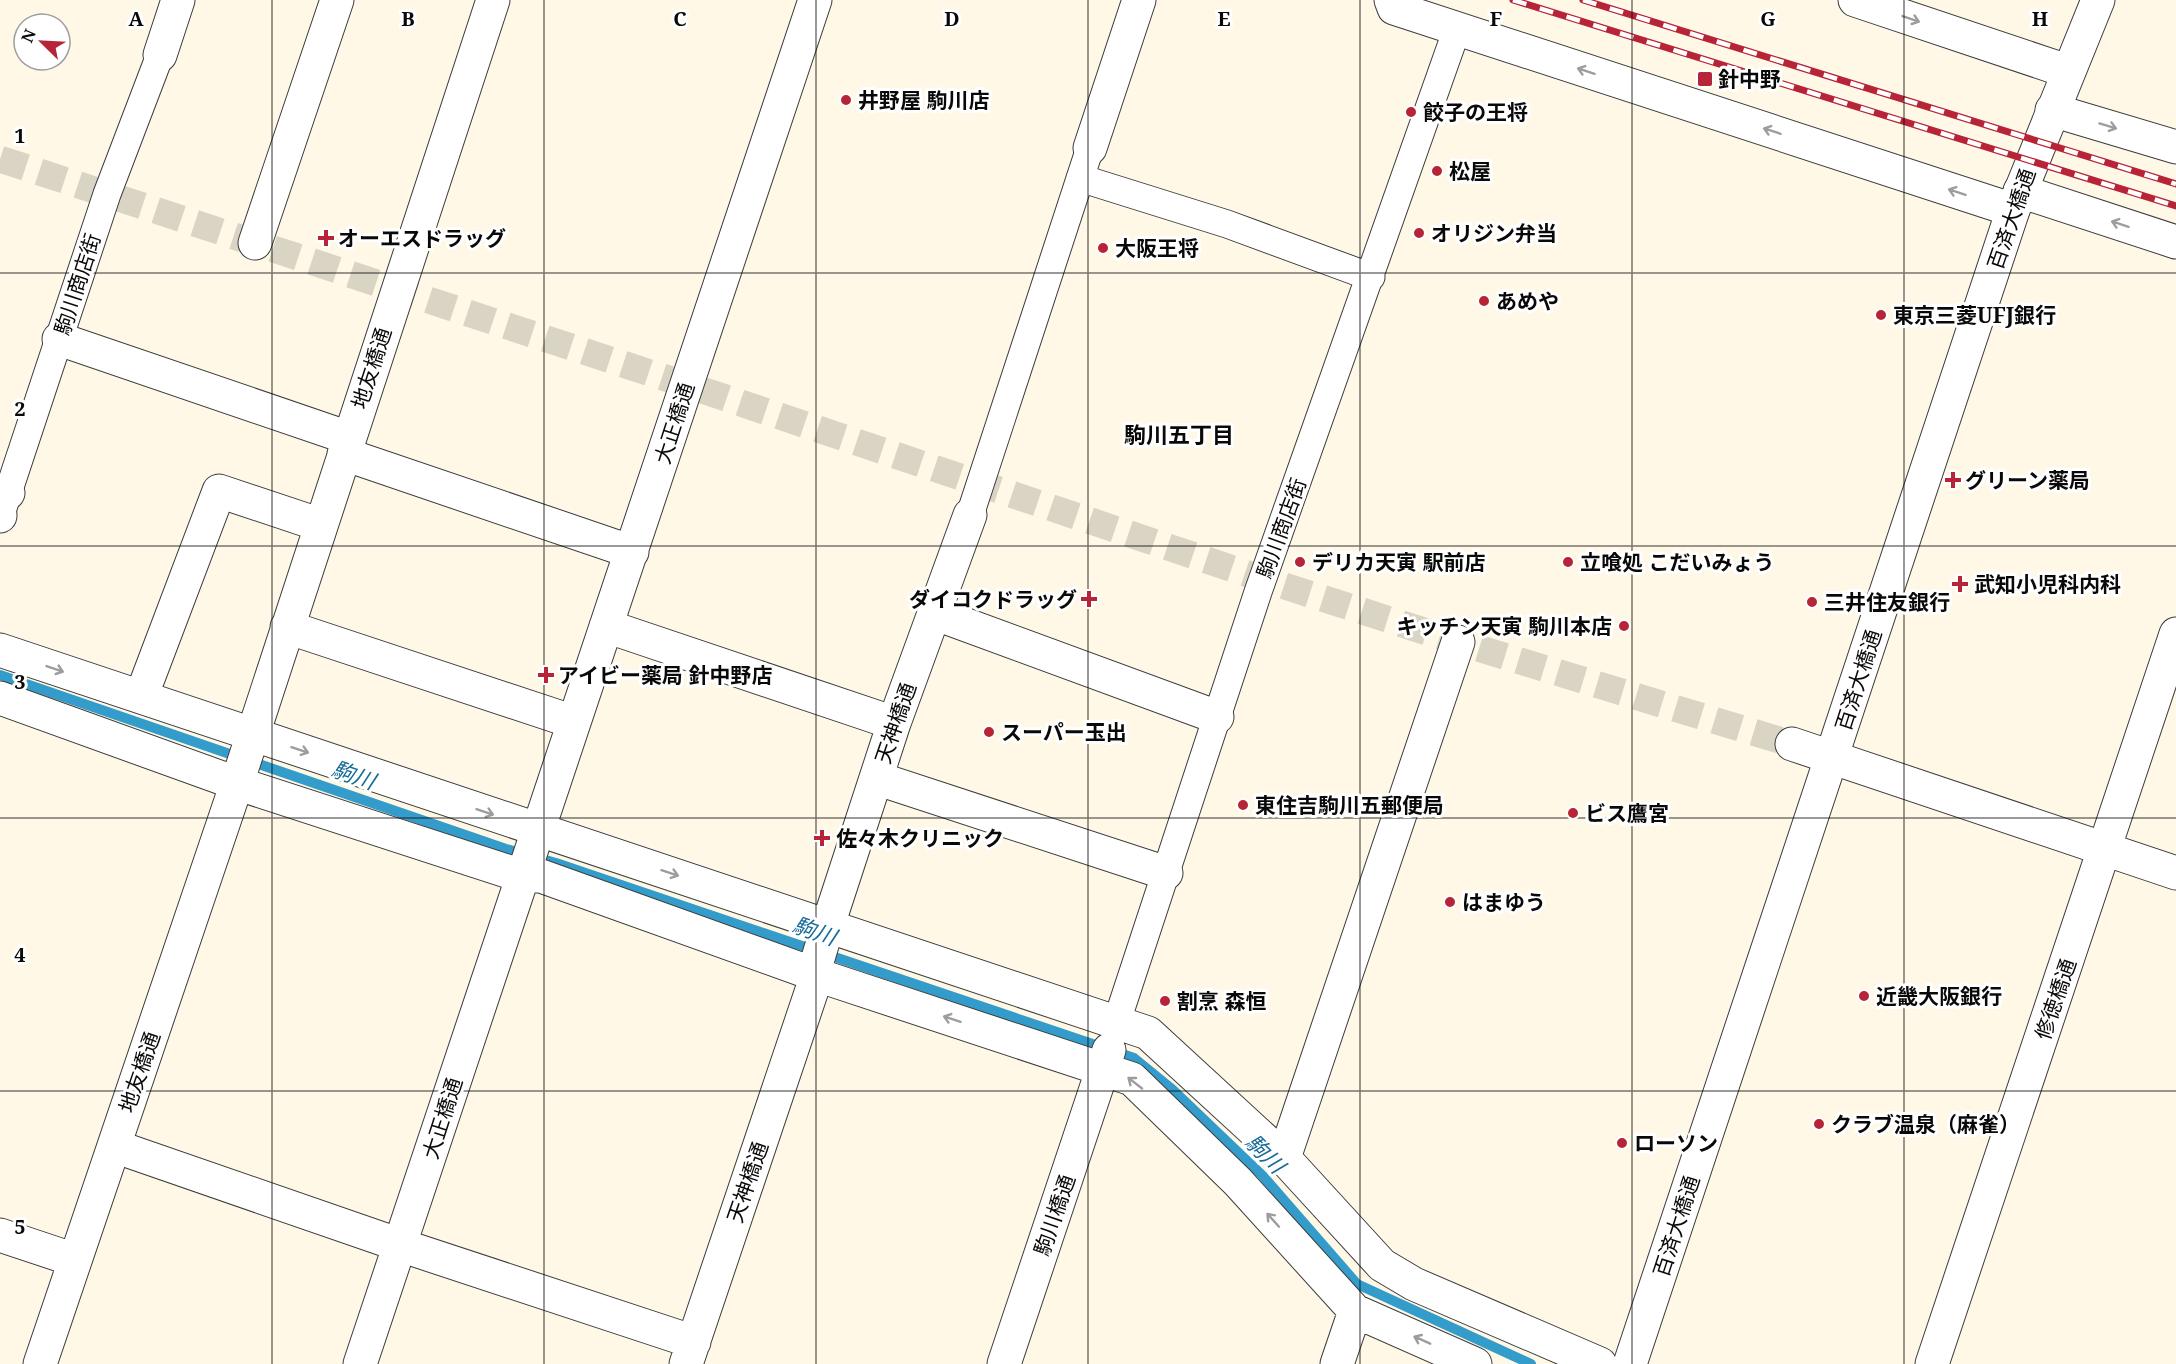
<svg xmlns="http://www.w3.org/2000/svg" width="2176" height="1364" font-family="'Noto Serif','Noto Sans JP',serif">
<style>
.lines{fill:none;stroke-linecap:round;stroke-linejoin:round}
.stream{stroke:#349ccb;stroke-width:10}
.pedestrian-tunnel{stroke:#dad4c5;stroke-width:27;stroke-dasharray:27 14;stroke-linecap:butt}
.pedestrian-casing{stroke:#3c3c3c;stroke-width:29}
.minor-casing{stroke:#3c3c3c;stroke-width:35}
.tertiary-casing{stroke:#3c3c3c;stroke-width:35}
.pedestrian{stroke:#fff;stroke-width:27}
.minor{stroke:#fff;stroke-width:33}
.tertiary{stroke:#fff;stroke-width:33}
.rail-casing{stroke:#b72438;stroke-width:7}
.rail{stroke:#fff;stroke-width:4.5;stroke-dasharray:14;stroke-linecap:butt}
.oneway{stroke:#9d9d9d}
.grid{fill:none;stroke:#090909;stroke-width:1.5;stroke-opacity:0.55}
.poi-dot{fill:#b72438;stroke:#fff;stroke-width:2}
.labels{text-anchor:middle;dominant-baseline:central;stroke-width:6;stroke-linejoin:round;paint-order:stroke}
.poi-label{font-size:21px;font-weight:bold;fill:#090909;stroke:#fff;text-anchor:start}
.street-label{font-size:21px;fill:#090909;stroke:#fff}
.neighbourhood-label{font-size:22px;font-weight:bold;fill:#090909;stroke:#fff}
.water-label{font-size:22px;font-style:italic;fill:#166b98;stroke:#fff}
.grid-label{font-size:20px;text-anchor:middle;font-weight:bold;fill:#090909;stroke:#fff;stroke-width:6;stroke-linejoin:round;paint-order:stroke}
</style>
<rect width="100%" height="100%" fill="#fff8e6"/>
<g class="lines">
<path class="stream" d="M 0,675 L 506,849 L 556,863 L 1134,1058 L 1172,1089 L 1262,1175 L 1357,1284 L 1531,1364"/>
<path class="pedestrian-tunnel" d="M 0,159 L 717,395 L 1263,579 L 1458,642 L 1792,744"/>
<g class="pedestrian-casing">
<path id="pedestrian" d="M 1080,178 L 1227,224 L 1371,277
M 2,511 L 107,194 L 160,55
M 970,515 L 1090,148
M 1114,1030 L 1258,592 L 1457,29"/>
</g>
<g class="minor-casing">
<path id="minor" d="M 1391,0 L 1394,8 L 2013,210
M 1855,0 L 2067,71
M 160,55 L 178,0
M 2052,110 L 2176,147
M 1090,148 L 1139,0
M 2020,191 L 2176,242
M 255,243 L 337,0
M 59,339 L 349,438
M 344,454 L 632,552
M 0,491 L 8,493
M 0,516 L 0,515
M 934,613 L 1217,717
M 606,626 L 894,723
M 287,627 L 574,722
M 0,650 L 1148,1033 L 1284,1158 L 1382,1265 L 1414,1284 L 1600,1364
M 141,697 L 219,491 L 321,525
M 0,698 L 233,782 L 522,876 L 541,876 L 817,975 L 1132,1079 L 1238,1182 L 1355,1311 L 1475,1364
M 1792,744 L 2176,873
M 876,778 L 1166,873
M 114,1146 L 400,1245 L 694,1342
M 1284,1158 L 1458,642
M 0,1235 L 75,1260
M 40,1364 L 238,780 L 493,0
M 360,1364 L 815,0
M 686,1364 L 817,975 L 816,965 L 828,925 L 894,723 L 970,515
M 1004,1364 L 1109,1050
M 1337,1364 L 1355,1311
M 1932,1364 L 2176,634"/>
</g>
<g class="tertiary-casing">
<path id="tertiary" d="M 1630,1364 L 2013,210 L 2098,0"/>
</g>
<use href="#pedestrian" class="pedestrian"/>
<use href="#minor" class="minor"/>
<use href="#tertiary" class="tertiary"/>
<g class="rail-casing">
<path id="rail" d="M 1513,0 L 2176,206
M 1583,0 L 2176,184"/>
</g>
<use href="#rail" class="rail"/>
</g>
<defs><path id="oneway-shaft" d="M-6 0H5M1.5-3L5.5 0L1.5 3" fill="none" stroke-width="1.6" stroke-linecap="round" stroke-linejoin="round" transform="scale(1.5)"/></defs>
<g class="oneway">
<use href="#oneway-shaft" transform="translate(1911 19) rotate(19)"/>
<use href="#oneway-shaft" transform="translate(1586 71) rotate(-162)"/>
<use href="#oneway-shaft" transform="translate(2108 126) rotate(17)"/>
<use href="#oneway-shaft" transform="translate(1772 131) rotate(-162)"/>
<use href="#oneway-shaft" transform="translate(1957 192) rotate(-162)"/>
<use href="#oneway-shaft" transform="translate(2120 224) rotate(-162)"/>
<use href="#oneway-shaft" transform="translate(55 669) rotate(19)"/>
<use href="#oneway-shaft" transform="translate(300 750) rotate(18)"/>
<use href="#oneway-shaft" transform="translate(485 812) rotate(18)"/>
<use href="#oneway-shaft" transform="translate(670 873) rotate(18)"/>
<use href="#oneway-shaft" transform="translate(952 1019) rotate(-162)"/>
<use href="#oneway-shaft" transform="translate(1135 1083) rotate(-142)"/>
<use href="#oneway-shaft" transform="translate(1273 1220) rotate(-132)"/>
<use href="#oneway-shaft" transform="translate(1422 1340) rotate(-156)"/>
</g>
<path class="grid" d="M 272,0 L 272,1364M 544,0 L 544,1364M 816,0 L 816,1364M 1088,0 L 1088,1364M 1360,0 L 1360,1364M 1632,0 L 1632,1364M 1904,0 L 1904,1364M 0,273 L 2176,273M 0,546 L 2176,546M 0,818 L 2176,818M 0,1091 L 2176,1091"/>
<g class="poi-dot">
<rect x="1697" y="71" width="16" height="16" rx="3"/>
<circle cx="846" cy="100" r="6"/>
<circle cx="1411" cy="112" r="6"/>
<circle cx="1437" cy="171" r="6"/>
<circle cx="1419" cy="233" r="6"/>
<path d="M323 229h6v6h6v6h-6v6h-6v-6h-6v-6h6z"/>
<circle cx="1103" cy="248" r="6"/>
<circle cx="1484" cy="301" r="6"/>
<circle cx="1881" cy="315" r="6"/>
<path d="M1950 471h6v6h6v6h-6v6h-6v-6h-6v-6h6z"/>
<circle cx="1300" cy="562" r="6"/>
<circle cx="1568" cy="562" r="6"/>
<path d="M1957 575h6v6h6v6h-6v6h-6v-6h-6v-6h6z"/>
<path d="M1086 590h6v6h6v6h-6v6h-6v-6h-6v-6h6z"/>
<circle cx="1812" cy="602" r="6"/>
<circle cx="1624" cy="626" r="6"/>
<path d="M543 666h6v6h6v6h-6v6h-6v-6h-6v-6h6z"/>
<circle cx="989" cy="732" r="6"/>
<circle cx="1243" cy="805" r="6"/>
<circle cx="1573" cy="813" r="6"/>
<path d="M819 829h6v6h6v6h-6v6h-6v-6h-6v-6h6z"/>
<circle cx="1450" cy="902" r="6"/>
<circle cx="1864" cy="996" r="6"/>
<circle cx="1165" cy="1001" r="6"/>
<circle cx="1819" cy="1124" r="6"/>
<circle cx="1622" cy="1143" r="6"/>
</g>
<g class="labels">
<g class="poi-label">
<text x="1718" y="79">針中野</text>
<text x="858" y="100">井野屋 駒川店</text>
<text x="1423" y="112">餃子の王将</text>
<text x="1449" y="171">松屋</text>
<text x="1431" y="233">オリジン弁当</text>
<text x="338" y="238">オーエスドラッグ</text>
<text x="1115" y="248">大阪王将</text>
<text x="1496" y="301">あめや</text>
<text x="1893" y="315">東京三菱UFJ銀行</text>
<text x="1965" y="480">グリーン薬局</text>
<text x="1312" y="562">デリカ天寅 駅前店</text>
<text x="1580" y="562">立喰処 こだいみょう</text>
<text x="1974" y="584">武知小児科内科</text>
<text x="1077" y="599" text-anchor="end">ダイコクドラッグ</text>
<text x="1824" y="602">三井住友銀行</text>
<text x="1612" y="626" text-anchor="end">キッチン天寅 駒川本店</text>
<text x="558" y="675">アイビー薬局 針中野店</text>
<text x="1001" y="732">スーパー玉出</text>
<text x="1255" y="805">東住吉駒川五郵便局</text>
<text x="1585" y="813">ビス鷹宮</text>
<text x="836" y="838">佐々木クリニック</text>
<text x="1462" y="902">はまゆう</text>
<text x="1876" y="996">近畿大阪銀行</text>
<text x="1177" y="1001">割烹 森恒</text>
<text x="1831" y="1124">クラブ温泉（麻雀）</text>
<text x="1634" y="1143">ローソン</text>
</g>
<g class="street-label">
<text transform="translate(2011 219) rotate(-71)">百済大橋通</text>
<text transform="translate(77 284) rotate(-72)">駒川商店街</text>
<text transform="translate(371 368) rotate(-72)">地友橋通</text>
<text transform="translate(674 423) rotate(-72)">大正橋通</text>
<text transform="translate(1281 528) rotate(-70)">駒川商店街</text>
<text transform="translate(1858 680) rotate(-72)">百済大橋通</text>
<text transform="translate(895 723) rotate(-71)">天神橋通</text>
<text transform="translate(2055 999) rotate(-71)">修徳橋通</text>
<text transform="translate(139 1072) rotate(-71)">地友橋通</text>
<text transform="translate(442 1118) rotate(-72)">大正橋通</text>
<text transform="translate(747 1182) rotate(-71)">天神橋通</text>
<text transform="translate(1054 1215) rotate(-71)">駒川橋通</text>
<text transform="translate(1676 1226) rotate(-72)">百済大橋通</text>
</g>
<g class="neighbourhood-label">
<text x="1179" y="434">駒川五丁目</text>
</g>
<g class="water-label">
<text transform="translate(354 774) rotate(19)">駒川</text>
<text transform="translate(815 930) rotate(19)">駒川</text>
<text transform="translate(1266 1153) rotate(45)">駒川</text>
</g>
</g>
<g class="grid-label">
<text x="136" y="26">A</text>
<text x="408" y="26">B</text>
<text x="680" y="26">C</text>
<text x="952" y="26">D</text>
<text x="1224" y="26">E</text>
<text x="1496" y="26">F</text>
<text x="1768" y="26">G</text>
<text x="2040" y="26">H</text>
<text x="20" y="143">1</text>
<text x="20" y="416">2</text>
<text x="20" y="689">3</text>
<text x="20" y="962">4</text>
<text x="20" y="1234">5</text>
</g>
<g transform="translate(42 42) rotate(294)"><circle r="28" fill="#ffffff" stroke="#9d9d9d" stroke-width="1.5"/>
<path d="M0-4.5L10 22L0 15L-10 22Z" fill="#b72438"/>
<text y="-9" font-size="16" font-weight="bold" text-anchor="middle" fill="#090909">N</text>
</g>
</svg>
